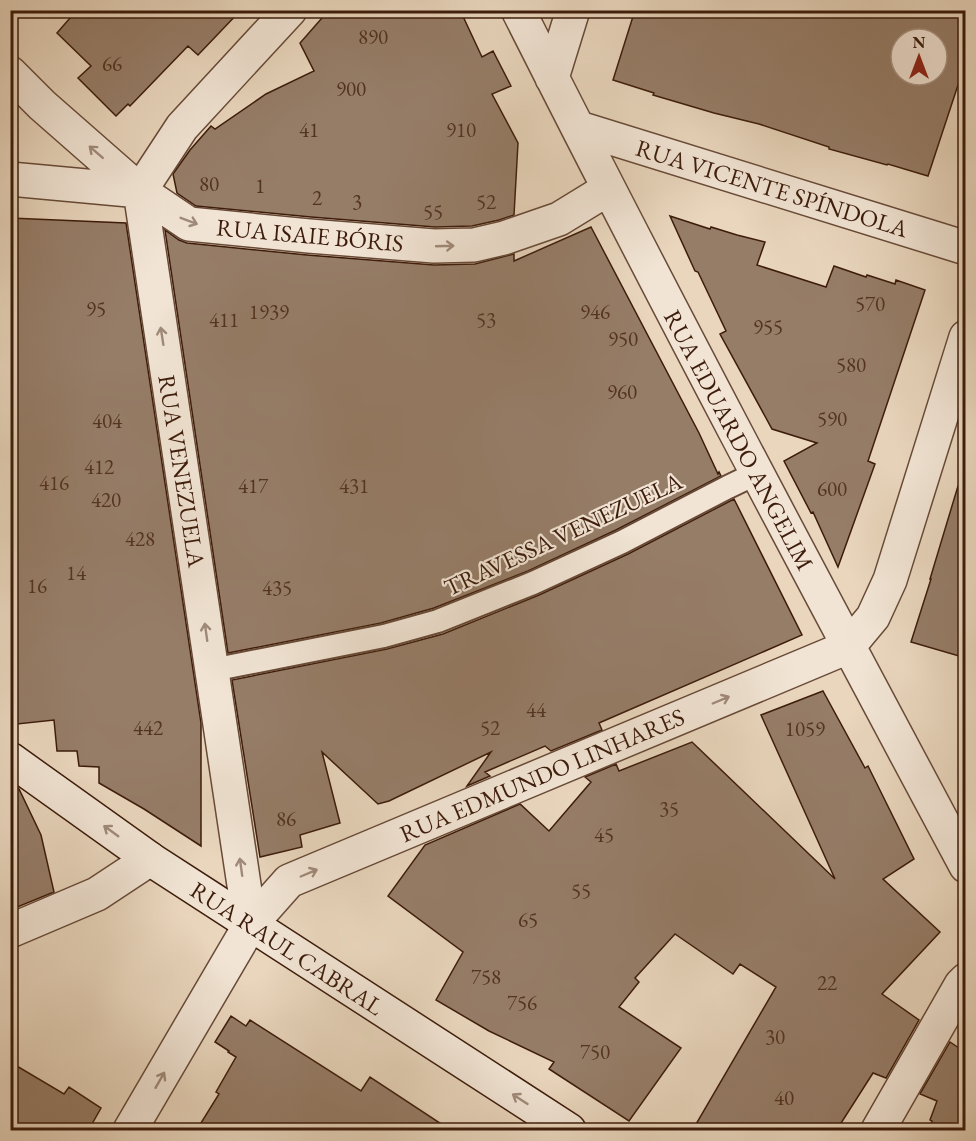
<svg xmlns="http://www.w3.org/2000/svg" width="976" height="1141" font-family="'EB Garamond',serif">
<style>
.building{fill:#967d68;stroke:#3d1c0b;stroke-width:1.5;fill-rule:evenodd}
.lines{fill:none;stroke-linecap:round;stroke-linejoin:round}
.service-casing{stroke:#684a38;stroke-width:26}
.minor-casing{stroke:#684a38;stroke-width:36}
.secondary-casing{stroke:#3d1c0b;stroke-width:36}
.service{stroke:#f1e4d4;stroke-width:22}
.minor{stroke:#f1e4d4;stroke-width:33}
.secondary{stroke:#f1e4d4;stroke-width:33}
.oneway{stroke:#a08a7a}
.labels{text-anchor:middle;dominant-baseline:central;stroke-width:4.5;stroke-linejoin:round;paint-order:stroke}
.number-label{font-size:21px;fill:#533422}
.street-label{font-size:24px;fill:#3d1c0b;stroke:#f1e4d4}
</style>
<rect width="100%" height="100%" fill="#e9d6bd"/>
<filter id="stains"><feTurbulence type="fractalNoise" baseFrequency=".00333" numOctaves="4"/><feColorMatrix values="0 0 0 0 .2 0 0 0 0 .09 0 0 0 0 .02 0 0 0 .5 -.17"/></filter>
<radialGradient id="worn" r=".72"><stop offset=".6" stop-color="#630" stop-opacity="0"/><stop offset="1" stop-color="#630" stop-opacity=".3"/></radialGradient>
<path class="building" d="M 77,10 L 241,10 L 198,55 L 188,46 L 130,106 L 128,104 L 116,116 L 78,78 L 91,66 L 57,33 Z
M 329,10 L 460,10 L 482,57 L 493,51 L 511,86 L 492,94 L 518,143 L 514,215 L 499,220 L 472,226 L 435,227 L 311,217 L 196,206 L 177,193 L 173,174 L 190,150 L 211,126 L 215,129 L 266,94 L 314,71 L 300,43 Z
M 635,10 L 966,10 L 966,85 L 959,82 L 928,176 L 888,164 L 887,165 L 829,149 L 829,147 L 759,124 L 714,113 L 653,95 L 654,93 L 613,80 ZM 901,39 L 937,39 L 937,75 L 901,75 Z
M 670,216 L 710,229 L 711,227 L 737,235 L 765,242 L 757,265 L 826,287 L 834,266 L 866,277 L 867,275 L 895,284 L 896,280 L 925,290 L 868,461 L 875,464 L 838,567 L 813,512 L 811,513 L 784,461 L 817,443 L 772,429 L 720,334 L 726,331 L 698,272 L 695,271 Z
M 10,218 L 126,223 L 201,723 L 201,846 L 144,809 L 99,783 L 99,767 L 79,766 L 77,751 L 57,751 L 54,720 L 17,724 L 10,677 Z
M 591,227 L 699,433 L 718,474 L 719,472 L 721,476 L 616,530 L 528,571 L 434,608 L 381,623 L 228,653 L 165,230 L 179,240 L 187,243 L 307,255 L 434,265 L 475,264 L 514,254 L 514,261 Z
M 958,486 L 966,487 L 966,658 L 911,642 L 931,579 L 930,579 Z
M 734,499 L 802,635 L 599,723 L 602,730 L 551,751 L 545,746 L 485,772 L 490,776 L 467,786 L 491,752 L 389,801 L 378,804 L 322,752 L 340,823 L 300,835 L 302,847 L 260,857 L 232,680 L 387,649 L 443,634 L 539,595 L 628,554 Z
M 823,691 L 865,768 L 868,766 L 914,859 L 883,879 L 940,932 L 882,994 L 919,1020 L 886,1078 L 873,1073 L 836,1131 L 692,1131 L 776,987 L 740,964 L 733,974 L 675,934 L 635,978 L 639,982 L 619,1007 L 681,1048 L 629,1121 L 549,1069 L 554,1062 L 489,1031 L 436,1000 L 463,952 L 388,896 L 425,845 L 520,804 L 549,831 L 591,782 L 585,777 L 616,764 L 619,771 L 692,742 L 835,879 L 761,715 Z
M 10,782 L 19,789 L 41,835 L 54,892 L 10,910 Z
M 231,1016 L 246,1026 L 250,1020 L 361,1091 L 370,1077 L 452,1131 L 196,1131 L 219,1094 L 216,1092 L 236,1057 L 228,1052 L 229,1051 L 215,1042 Z
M 965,1035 L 966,1131 L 928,1131 L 932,1121 L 930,1120 L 937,1101 L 920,1094 L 950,1042 L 959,1048 Z
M 10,1062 L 64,1094 L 69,1087 L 101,1108 L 88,1131 L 10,1131 Z"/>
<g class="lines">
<g class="service-casing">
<path id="service" d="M 212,670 L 384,636 L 438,621 L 533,583 L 622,542 L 728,487 L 757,473"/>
</g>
<g class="minor-casing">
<path id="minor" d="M 518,10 C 663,298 814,582 966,866
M 10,73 L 42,105 L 140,191 L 189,224 L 309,236 L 434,246 L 474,245 L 504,238 L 559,219 L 608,189
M 552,78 L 573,10
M 579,128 L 966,248
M 10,179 L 140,191
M 140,191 L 250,925
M 140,191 L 182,127 L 290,10
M 10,931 L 97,894 L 150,859
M 130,1130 L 250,925 L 289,881 L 848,647 L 873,617 L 890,580 L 966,337
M 878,1130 L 961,985 L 966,980"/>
</g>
<g class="secondary-casing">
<path id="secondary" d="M 10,759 L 150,859 L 569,1130"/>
</g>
<use href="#service" class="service"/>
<use href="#minor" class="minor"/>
<use href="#secondary" class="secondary"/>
</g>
<defs><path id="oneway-shaft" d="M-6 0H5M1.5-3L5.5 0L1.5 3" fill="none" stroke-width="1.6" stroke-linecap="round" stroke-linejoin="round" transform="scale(1.5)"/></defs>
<g class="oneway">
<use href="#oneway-shaft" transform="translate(96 152) rotate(-139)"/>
<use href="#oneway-shaft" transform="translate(189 221) rotate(21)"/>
<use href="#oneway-shaft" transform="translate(445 246) rotate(-2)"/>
<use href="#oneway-shaft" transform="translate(162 336) rotate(-99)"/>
<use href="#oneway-shaft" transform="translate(206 632) rotate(-98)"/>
<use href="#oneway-shaft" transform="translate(721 700) rotate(-23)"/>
<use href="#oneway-shaft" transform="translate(111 831) rotate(-144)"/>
<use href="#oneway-shaft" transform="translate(241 867) rotate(-98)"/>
<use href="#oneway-shaft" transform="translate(309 873) rotate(-23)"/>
<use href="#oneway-shaft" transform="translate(160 1080) rotate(-60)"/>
<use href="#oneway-shaft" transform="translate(520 1099) rotate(-147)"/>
</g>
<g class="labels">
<g class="number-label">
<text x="373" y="36">890</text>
<text x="112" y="63">66</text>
<text x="351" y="88">900</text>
<text x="309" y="129">41</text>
<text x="461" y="129">910</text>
<text x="209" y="183">80</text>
<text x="260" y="185">1</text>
<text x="317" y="197">2</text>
<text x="357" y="201">3</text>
<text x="486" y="201">52</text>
<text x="433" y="211">55</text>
<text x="870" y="303">570</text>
<text x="96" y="308">95</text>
<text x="269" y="311">1939</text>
<text x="595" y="311">946</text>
<text x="224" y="319">411</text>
<text x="486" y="319">53</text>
<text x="768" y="326">955</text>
<text x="623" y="338">950</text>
<text x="851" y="364">580</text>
<text x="622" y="391">960</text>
<text x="832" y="418">590</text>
<text x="107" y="420">404</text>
<text x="99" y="466">412</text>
<text x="54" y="482">416</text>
<text x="253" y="485">417</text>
<text x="354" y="485">431</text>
<text x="832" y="488">600</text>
<text x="106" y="499">420</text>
<text x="140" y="538">428</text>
<text x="76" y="572">14</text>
<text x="37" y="585">16</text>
<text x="277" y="587">435</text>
<text x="536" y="709">44</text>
<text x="148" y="727">442</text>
<text x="490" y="727">52</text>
<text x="805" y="728">1059</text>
<text x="669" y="808">35</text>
<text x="286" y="818">86</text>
<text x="604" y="834">45</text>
<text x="581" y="890">55</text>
<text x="528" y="919">65</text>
<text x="486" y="976">758</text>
<text x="827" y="982">22</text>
<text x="522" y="1002">756</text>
<text x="775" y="1036">30</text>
<text x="595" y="1051">750</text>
<text x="784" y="1097">40</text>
</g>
<g class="street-label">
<text transform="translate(772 188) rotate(17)">RUA VICENTE SPÍNDOLA</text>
<text transform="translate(310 235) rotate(5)">RUA ISAIE BÓRIS</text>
<text transform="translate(739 440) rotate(62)">RUA EDUARDO ANGELIM</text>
<text transform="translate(182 471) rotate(81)">RUA VENEZUELA</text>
<text transform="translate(563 534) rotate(-25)">TRAVESSA VENEZUELA</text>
<text transform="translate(542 775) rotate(-23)">RUA EDMUNDO LINHARES</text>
<text transform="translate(287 948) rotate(33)">RUA RAUL CABRAL</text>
</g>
</g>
<rect width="976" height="1141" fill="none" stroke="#e9d6bd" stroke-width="36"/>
<rect x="12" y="12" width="952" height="1117" fill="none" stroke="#3d1c0b" stroke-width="3"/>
<rect x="18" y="18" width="940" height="1105" fill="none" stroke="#3d1c0b" stroke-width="1.5"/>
<g transform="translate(919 57)"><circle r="28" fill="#f1e4d4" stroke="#a99484" stroke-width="1.5"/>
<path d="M0-4.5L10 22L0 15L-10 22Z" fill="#8f2418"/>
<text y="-9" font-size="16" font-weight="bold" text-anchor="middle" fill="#3d1c0b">N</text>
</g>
<rect width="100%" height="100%" filter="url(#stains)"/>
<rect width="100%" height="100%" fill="url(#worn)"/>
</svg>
